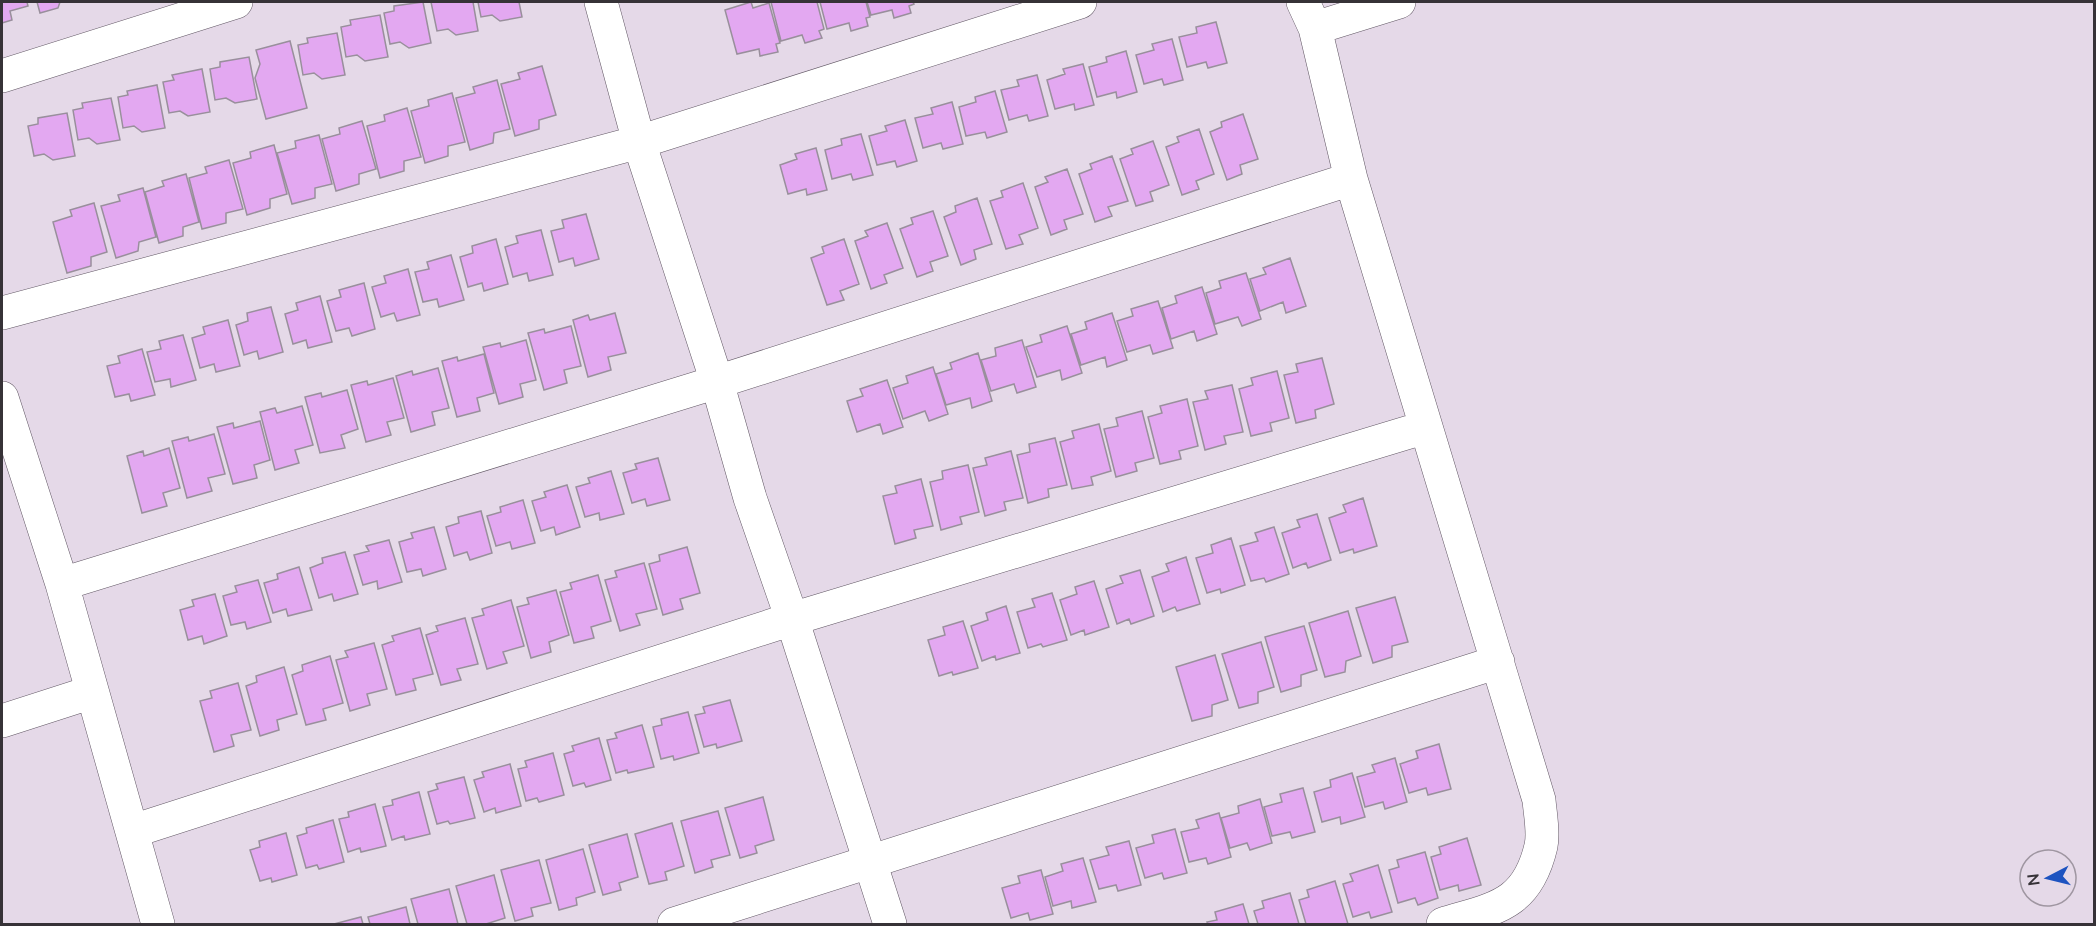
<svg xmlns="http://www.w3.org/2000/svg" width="2096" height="926" font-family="Mulish,sans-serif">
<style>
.building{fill:#e3a8f1;stroke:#998f9c;stroke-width:1.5}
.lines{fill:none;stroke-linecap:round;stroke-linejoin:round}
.street-casing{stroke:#625865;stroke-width:34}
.street{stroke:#fff;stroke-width:33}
</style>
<rect width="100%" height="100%" fill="#e5d9e8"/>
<path class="building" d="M 2,2 L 27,2 L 28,6 L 10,11 L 12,20 L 2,23 Z
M 37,2 L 60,2 L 58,8 L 40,13 Z
M 423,2 L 431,43 L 409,48 L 400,42 L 390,44 L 384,13 L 394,11 L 394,6 Z
M 431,2 L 473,2 L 478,31 L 456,35 L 448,29 L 437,31 Z
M 478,2 L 519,2 L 522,17 L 500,21 L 492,15 L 481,17 Z
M 751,2 L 753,8 L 769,3 L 780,43 L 776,44 L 778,52 L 760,56 L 759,49 L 737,54 L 725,10 Z
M 771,2 L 817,2 L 824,29 L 819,31 L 822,38 L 805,43 L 802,35 L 781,41 Z
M 820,2 L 866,2 L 870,17 L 866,18 L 868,26 L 851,31 L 849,23 L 827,29 Z
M 867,2 L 913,2 L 914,4 L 909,6 L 911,13 L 894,18 L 892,10 L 871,15 Z
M 380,15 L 388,57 L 365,61 L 357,55 L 346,57 L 341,27 L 351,25 L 350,20 Z
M 1216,22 L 1227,63 L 1208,68 L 1206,62 L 1187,67 L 1179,37 L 1197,33 L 1196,27 Z
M 337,33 L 345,75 L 322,79 L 314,73 L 303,75 L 298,45 L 308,43 L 307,38 Z
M 1172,39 L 1183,80 L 1164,85 L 1162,79 L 1144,84 L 1136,55 L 1154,50 L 1152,44 Z
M 290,41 L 307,108 L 266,119 L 255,78 L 260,64 L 256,50 Z
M 1126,51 L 1137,92 L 1117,98 L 1116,92 L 1097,97 L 1089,67 L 1107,62 L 1106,57 Z
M 249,57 L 257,99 L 235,103 L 226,98 L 215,100 L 210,69 L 220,67 L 220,62 Z
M 1083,64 L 1094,105 L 1075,110 L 1074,104 L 1055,109 L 1047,80 L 1065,74 L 1063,69 Z
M 542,66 L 556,115 L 539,120 L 539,129 L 515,136 L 501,84 L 520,79 L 518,73 Z
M 202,69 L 210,112 L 188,116 L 180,111 L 169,113 L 163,82 L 174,80 L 172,75 Z
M 1037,75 L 1048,116 L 1029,121 L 1027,115 L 1009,120 L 1001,90 L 1019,86 L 1017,80 Z
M 497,80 L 510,129 L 494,133 L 493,143 L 470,150 L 456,98 L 475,93 L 473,87 Z
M 157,85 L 165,128 L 142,132 L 134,126 L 123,128 L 118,97 L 128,95 L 127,91 Z
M 995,91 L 1007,132 L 987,138 L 985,132 L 966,136 L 959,107 L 976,102 L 975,97 Z
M 452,93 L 465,142 L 448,146 L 448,156 L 425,163 L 411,111 L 429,106 L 428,100 Z
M 111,98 L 120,140 L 97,144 L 89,138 L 78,140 L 73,110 L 83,108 L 82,103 Z
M 952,102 L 963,144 L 943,149 L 941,143 L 923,148 L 915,118 L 933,114 L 931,108 Z
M 407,108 L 421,157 L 404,161 L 404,171 L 380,178 L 367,126 L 385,121 L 384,115 Z
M 67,113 L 75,156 L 53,160 L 44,154 L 34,156 L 28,126 L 38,124 L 38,118 Z
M 1243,114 L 1258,159 L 1240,165 L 1242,174 L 1227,180 L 1210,132 L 1222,127 L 1221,122 Z
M 905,120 L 917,161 L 897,167 L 895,161 L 877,165 L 869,136 L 887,131 L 885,126 Z
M 362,121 L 376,169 L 359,174 L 359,184 L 336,191 L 322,139 L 340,134 L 339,128 Z
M 1199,129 L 1214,174 L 1196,181 L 1199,189 L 1182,195 L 1166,147 L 1179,142 L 1177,137 Z
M 861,134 L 873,175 L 853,180 L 851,174 L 832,179 L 825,150 L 842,145 L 841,139 Z
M 319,135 L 332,184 L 315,188 L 315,198 L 292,204 L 277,153 L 296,148 L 295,141 Z
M 1153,141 L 1169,185 L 1150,192 L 1153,201 L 1136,206 L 1120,159 L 1133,154 L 1131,149 Z
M 274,145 L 287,194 L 270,199 L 270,208 L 247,215 L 233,163 L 251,158 L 250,152 Z
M 816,148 L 827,190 L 807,195 L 806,189 L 788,194 L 780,165 L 797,159 L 795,154 Z
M 1112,156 L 1128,201 L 1108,207 L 1112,216 L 1095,222 L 1079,174 L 1092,169 L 1090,164 Z
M 229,160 L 243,209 L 226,213 L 226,223 L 202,229 L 189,178 L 207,173 L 205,167 Z
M 1067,169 L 1083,214 L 1064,220 L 1067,229 L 1051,235 L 1035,187 L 1048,182 L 1045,177 Z
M 186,174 L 199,222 L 183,227 L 183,236 L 159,243 L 145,192 L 164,186 L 162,181 Z
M 1023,183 L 1038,228 L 1019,235 L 1023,244 L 1006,249 L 990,201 L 1003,197 L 1001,191 Z
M 143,188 L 156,237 L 139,242 L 138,251 L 116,258 L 101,206 L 120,201 L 118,195 Z
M 977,198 L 992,244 L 974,250 L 976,259 L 961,265 L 944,217 L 956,212 L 955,206 Z
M 94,203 L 107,252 L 91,257 L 91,266 L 67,273 L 53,222 L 72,216 L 70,210 Z
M 933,211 L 948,256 L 930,262 L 933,271 L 917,277 L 900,229 L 913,224 L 911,218 Z
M 586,214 L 599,259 L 575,266 L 573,258 L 559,262 L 551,231 L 564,228 L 562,220 Z
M 887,223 L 903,268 L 884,275 L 887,283 L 871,289 L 855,241 L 868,236 L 865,231 Z
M 541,230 L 553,275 L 529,281 L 527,273 L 513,277 L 505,247 L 518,243 L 516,236 Z
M 496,239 L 508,284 L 484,291 L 482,283 L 468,287 L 460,257 L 473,253 L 472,246 Z
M 844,239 L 859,284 L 840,291 L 844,300 L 827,305 L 811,258 L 824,253 L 822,247 Z
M 451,255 L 464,300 L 439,307 L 437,299 L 423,302 L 415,272 L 429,269 L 427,262 Z
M 1290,258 L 1306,306 L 1286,313 L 1283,302 L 1260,311 L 1250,279 L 1266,274 L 1263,268 Z
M 408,269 L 420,315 L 397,321 L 394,313 L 381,317 L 372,287 L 386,283 L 384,276 Z
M 1246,273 L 1261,319 L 1242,326 L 1238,317 L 1215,324 L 1206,293 L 1221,288 L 1219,281 Z
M 364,283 L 375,329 L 352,336 L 349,328 L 336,331 L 327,301 L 341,297 L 339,290 Z
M 1202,287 L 1217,334 L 1197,341 L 1194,331 L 1171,339 L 1162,308 L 1177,303 L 1175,296 Z
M 320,296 L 332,342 L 308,348 L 306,340 L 293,344 L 285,314 L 298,310 L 296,303 Z
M 1158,301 L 1173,348 L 1153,354 L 1150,345 L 1127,352 L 1117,321 L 1133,316 L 1131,309 Z
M 271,307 L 283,352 L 259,359 L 257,351 L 244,355 L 236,325 L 248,321 L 247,313 Z
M 615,313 L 626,353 L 608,357 L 611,370 L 588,377 L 573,320 L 588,315 L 590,320 Z
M 1112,313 L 1127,360 L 1107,367 L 1105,357 L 1081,365 L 1071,334 L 1087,329 L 1085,322 Z
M 228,320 L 240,366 L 216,372 L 214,364 L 200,368 L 192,338 L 205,334 L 203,327 Z
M 571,326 L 581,366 L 564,370 L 567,383 L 544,390 L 528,333 L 544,329 L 545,333 Z
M 1067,326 L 1082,373 L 1062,380 L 1060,370 L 1037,377 L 1026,347 L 1042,342 L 1040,335 Z
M 183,335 L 196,380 L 171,387 L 170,379 L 155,382 L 147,352 L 161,349 L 159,341 Z
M 526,340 L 536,380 L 520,384 L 523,397 L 499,404 L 483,347 L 500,343 L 501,347 Z
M 1022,340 L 1036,387 L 1017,393 L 1014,384 L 991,391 L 981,360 L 996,356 L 995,348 Z
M 142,349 L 155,395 L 131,401 L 129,394 L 115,397 L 107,366 L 120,363 L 118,356 Z
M 978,353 L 992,401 L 972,408 L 970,398 L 946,405 L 936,374 L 952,369 L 950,363 Z
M 484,354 L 494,393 L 477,398 L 480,411 L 457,417 L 442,361 L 457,357 L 458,361 Z
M 1322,358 L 1334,404 L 1315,410 L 1316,418 L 1296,423 L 1284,375 L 1298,372 L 1296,364 Z
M 933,367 L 948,414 L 929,421 L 925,411 L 903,419 L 893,388 L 908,383 L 906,376 Z
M 438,368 L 449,408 L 432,412 L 435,425 L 411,432 L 396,376 L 412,371 L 413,375 Z
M 1277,371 L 1289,418 L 1270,423 L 1272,431 L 1251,436 L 1239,389 L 1253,385 L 1251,378 Z
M 393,378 L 404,418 L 387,422 L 391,435 L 366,442 L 351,385 L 367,381 L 368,385 Z
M 887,380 L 903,427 L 883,434 L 880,424 L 857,432 L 847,401 L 863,396 L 860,389 Z
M 1232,385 L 1243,432 L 1224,436 L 1226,444 L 1205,450 L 1193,402 L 1208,399 L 1205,391 Z
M 347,390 L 358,429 L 341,435 L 345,448 L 320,453 L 305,397 L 321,393 L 322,397 Z
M 1187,399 L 1198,446 L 1179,451 L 1181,459 L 1160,464 L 1148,417 L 1162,413 L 1160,406 Z
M 302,406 L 313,445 L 295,450 L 299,463 L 275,470 L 260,412 L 275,408 L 277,413 Z
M 1142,411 L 1154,458 L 1135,463 L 1137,471 L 1116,477 L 1104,429 L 1118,426 L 1116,418 Z
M 260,421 L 270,460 L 254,465 L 257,478 L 233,484 L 217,427 L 233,423 L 234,428 Z
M 1099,424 L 1111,471 L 1091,477 L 1093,485 L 1072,489 L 1060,442 L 1074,438 L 1072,431 Z
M 214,434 L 225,474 L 208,478 L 212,491 L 187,498 L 172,441 L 188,437 L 189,441 Z
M 1055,438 L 1067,485 L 1048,489 L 1049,497 L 1028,503 L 1017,455 L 1030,452 L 1029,444 Z
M 169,448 L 180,488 L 163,493 L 167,506 L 142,513 L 127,456 L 143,451 L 144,456 Z
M 1011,451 L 1023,498 L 1004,502 L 1006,510 L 985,516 L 973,468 L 987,465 L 985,458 Z
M 658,458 L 670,500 L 647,506 L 645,499 L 632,503 L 623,473 L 637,469 L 635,464 Z
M 968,465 L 979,512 L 960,517 L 962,524 L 941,530 L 930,482 L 943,479 L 942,471 Z
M 611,471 L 624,514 L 600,520 L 599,513 L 585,517 L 576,487 L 590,483 L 588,478 Z
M 921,479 L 933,526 L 914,530 L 916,538 L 895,544 L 883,496 L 897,493 L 895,486 Z
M 567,485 L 580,527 L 556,535 L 554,527 L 541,531 L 532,501 L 546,497 L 544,492 Z
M 1363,498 L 1377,546 L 1354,553 L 1353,549 L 1340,553 L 1329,518 L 1346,512 L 1343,505 Z
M 523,500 L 535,543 L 512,549 L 510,542 L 496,546 L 487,516 L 501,512 L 500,507 Z
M 481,511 L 492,553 L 470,560 L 467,552 L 454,556 L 446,527 L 459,523 L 458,517 Z
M 1317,514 L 1331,560 L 1308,568 L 1306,563 L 1293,568 L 1282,533 L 1300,527 L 1297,520 Z
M 434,527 L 446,569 L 423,576 L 421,569 L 407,572 L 399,542 L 413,538 L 411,533 Z
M 1274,527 L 1289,574 L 1266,582 L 1264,578 L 1251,581 L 1240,546 L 1258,541 L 1255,533 Z
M 1231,538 L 1245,585 L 1221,593 L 1220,589 L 1207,593 L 1196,558 L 1213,553 L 1211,545 Z
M 389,540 L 402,582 L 378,589 L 377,581 L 363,585 L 354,555 L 369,551 L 366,546 Z
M 687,547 L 700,593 L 680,599 L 683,609 L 663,615 L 649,564 L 660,561 L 659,555 Z
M 345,552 L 358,594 L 334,601 L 332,594 L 319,598 L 310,568 L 323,563 L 322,558 Z
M 1186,557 L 1200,604 L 1177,611 L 1175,607 L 1163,612 L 1152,577 L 1169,571 L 1166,564 Z
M 644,563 L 657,609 L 636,614 L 640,625 L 620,631 L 605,580 L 617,577 L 615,571 Z
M 299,567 L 312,610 L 288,616 L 286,609 L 273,613 L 264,583 L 278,579 L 277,574 Z
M 1140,570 L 1154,616 L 1131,624 L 1129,619 L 1117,624 L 1106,589 L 1123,583 L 1120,576 Z
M 598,575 L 611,621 L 591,627 L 594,638 L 574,643 L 560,592 L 572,589 L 570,583 Z
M 258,580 L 271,622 L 247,629 L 245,622 L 231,625 L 223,596 L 237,592 L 235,586 Z
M 1094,581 L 1109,627 L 1085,635 L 1084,630 L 1071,635 L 1060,600 L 1077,594 L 1075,587 Z
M 556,590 L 569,635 L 549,642 L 551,652 L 531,658 L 517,607 L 529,604 L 527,598 Z
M 1052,593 L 1067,640 L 1043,647 L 1041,644 L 1028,648 L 1017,612 L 1035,607 L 1032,599 Z
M 215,594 L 227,636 L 204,644 L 202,636 L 188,640 L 180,610 L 194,606 L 192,600 Z
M 1395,597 L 1408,642 L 1392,646 L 1392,657 L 1373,663 L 1356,608 Z
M 511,600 L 524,646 L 503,652 L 507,663 L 487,669 L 472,618 L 484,615 L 482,609 Z
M 1006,606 L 1020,653 L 996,660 L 995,656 L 982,661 L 971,626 L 988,620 L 986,613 Z
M 1348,611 L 1361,656 L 1346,661 L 1345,672 L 1325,677 L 1309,623 Z
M 465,618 L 478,664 L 457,669 L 461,680 L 441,685 L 426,635 L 438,631 L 436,626 Z
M 963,621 L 978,668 L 953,675 L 952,672 L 939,676 L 928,640 L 945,635 L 943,627 Z
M 1304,626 L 1317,670 L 1301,675 L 1301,686 L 1281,692 L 1265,637 Z
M 420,628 L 433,674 L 413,679 L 416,690 L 396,695 L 382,645 L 394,641 L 392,636 Z
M 1261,642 L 1274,687 L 1258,692 L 1258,703 L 1239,708 L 1222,654 Z
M 374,643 L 387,689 L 367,694 L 370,705 L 350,711 L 336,660 L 348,657 L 345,651 Z
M 1215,655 L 1228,700 L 1212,705 L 1212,716 L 1192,721 L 1176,667 Z
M 330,656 L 343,703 L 323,709 L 326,720 L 306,725 L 292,675 L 303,671 L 302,665 Z
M 284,667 L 297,714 L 277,720 L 279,730 L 260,736 L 246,686 L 257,682 L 256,676 Z
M 238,683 L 251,730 L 231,735 L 234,746 L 214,752 L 200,701 L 212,698 L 210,691 Z
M 730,700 L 742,741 L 717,748 L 716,744 L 704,747 L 695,715 L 705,713 L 703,707 Z
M 688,712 L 699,753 L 674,760 L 673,756 L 661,759 L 653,727 L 662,725 L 661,719 Z
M 642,725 L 654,767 L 628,773 L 627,770 L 616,773 L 607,740 L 617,738 L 615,733 Z
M 599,738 L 611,780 L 586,787 L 584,783 L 573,786 L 564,754 L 574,751 L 572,746 Z
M 1439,744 L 1451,789 L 1428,795 L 1426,788 L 1409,793 L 1400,764 L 1418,758 L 1416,751 Z
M 553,753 L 564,795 L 539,802 L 537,798 L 526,801 L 518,769 L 527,767 L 525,761 Z
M 1395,758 L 1407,802 L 1385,809 L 1383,802 L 1365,807 L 1357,777 L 1375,772 L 1372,765 Z
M 510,764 L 521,806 L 496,813 L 495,808 L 484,812 L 474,780 L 484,777 L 482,772 Z
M 1352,773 L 1365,817 L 1341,824 L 1340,817 L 1322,822 L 1314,792 L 1331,787 L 1330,780 Z
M 464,777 L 475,818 L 450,824 L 448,821 L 437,824 L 428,792 L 438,789 L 436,784 Z
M 1303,788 L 1315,832 L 1292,838 L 1290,832 L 1272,836 L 1264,807 L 1282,802 L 1280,794 Z
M 419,792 L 430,834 L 405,840 L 404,836 L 392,840 L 383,807 L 393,805 L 392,800 Z
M 763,797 L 774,840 L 755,846 L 757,853 L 740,858 L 725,808 Z
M 1260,799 L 1272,843 L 1250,850 L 1247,843 L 1230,848 L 1221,818 L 1239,813 L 1238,806 Z
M 375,804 L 386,846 L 361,852 L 360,848 L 348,852 L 339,819 L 349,817 L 348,812 Z
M 718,811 L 730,855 L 711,860 L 713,867 L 695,873 L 681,821 Z
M 1219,813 L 1231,857 L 1208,864 L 1206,858 L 1189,862 L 1181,832 L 1199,828 L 1196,820 Z
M 333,820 L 344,862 L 319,869 L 317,865 L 306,868 L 297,836 L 307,833 L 306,828 Z
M 672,823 L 684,866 L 665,872 L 667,880 L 649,884 L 635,834 Z
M 1175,829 L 1187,873 L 1164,879 L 1162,873 L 1145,878 L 1136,848 L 1154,843 L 1152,835 Z
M 286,833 L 297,875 L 272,882 L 271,878 L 260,881 L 250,850 L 260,847 L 259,841 Z
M 627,834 L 638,877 L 619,883 L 621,890 L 603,895 L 589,845 Z
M 1467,838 L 1481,885 L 1459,891 L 1458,885 L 1440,890 L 1431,857 L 1441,854 L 1439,847 Z
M 1129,841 L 1141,885 L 1118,891 L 1116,885 L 1099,889 L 1090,860 L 1109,855 L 1106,847 Z
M 583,849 L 595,892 L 576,898 L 577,905 L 559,910 L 546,860 Z
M 1425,852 L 1438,898 L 1418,905 L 1415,898 L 1398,903 L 1389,870 L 1399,867 L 1397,860 Z
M 1083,858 L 1096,902 L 1072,908 L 1071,901 L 1053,906 L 1045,877 L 1063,871 L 1061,864 Z
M 539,860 L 551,903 L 531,908 L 533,916 L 515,921 L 501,870 Z
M 1378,865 L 1392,912 L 1371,918 L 1369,912 L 1353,917 L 1343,884 L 1353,881 L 1350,874 Z
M 1041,870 L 1053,914 L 1030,920 L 1028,913 L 1011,918 L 1002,888 L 1020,883 L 1018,876 Z
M 494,875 L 505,918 L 486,924 L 467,924 L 456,886 Z
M 1335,881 L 1348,924 L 1306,924 L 1299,900 L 1309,897 L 1307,890 Z
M 449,889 L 458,924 L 418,924 L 411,899 Z
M 1290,893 L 1299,924 L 1258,924 L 1254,911 L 1264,908 L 1262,901 Z
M 1243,904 L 1249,924 L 1208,924 L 1207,922 L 1217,920 L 1215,912 Z
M 406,907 L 410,924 L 370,924 L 368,917 Z
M 361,917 L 363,924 L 334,924 Z"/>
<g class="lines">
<g class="street-casing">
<path id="street" d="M 601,2 L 639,142 L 717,382 L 750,498 L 792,619 L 890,924
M 1303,2 L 1315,28 L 1351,179 L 1539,800 C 1540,813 1544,832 1541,846 C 1527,906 1495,908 1443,924
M 1315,28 L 1399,2
M 2,76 L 236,2
M 2,313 L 639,142 L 1080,2
M 2,398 L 62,584 L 158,924
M 62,584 L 717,382 L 1351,179
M 2,721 L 92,692
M 133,831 L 792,619 L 1426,427
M 674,924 L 1498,662"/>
</g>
<use href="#street" class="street"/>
</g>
<rect width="2096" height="926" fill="none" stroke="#363237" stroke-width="6"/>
<g transform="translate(2048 878) rotate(263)"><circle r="28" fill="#e5d9e8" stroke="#9f96a1" stroke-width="1.5"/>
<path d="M0-4.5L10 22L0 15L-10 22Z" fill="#1d53c0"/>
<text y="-9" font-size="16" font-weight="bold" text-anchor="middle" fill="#363237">N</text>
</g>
</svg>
